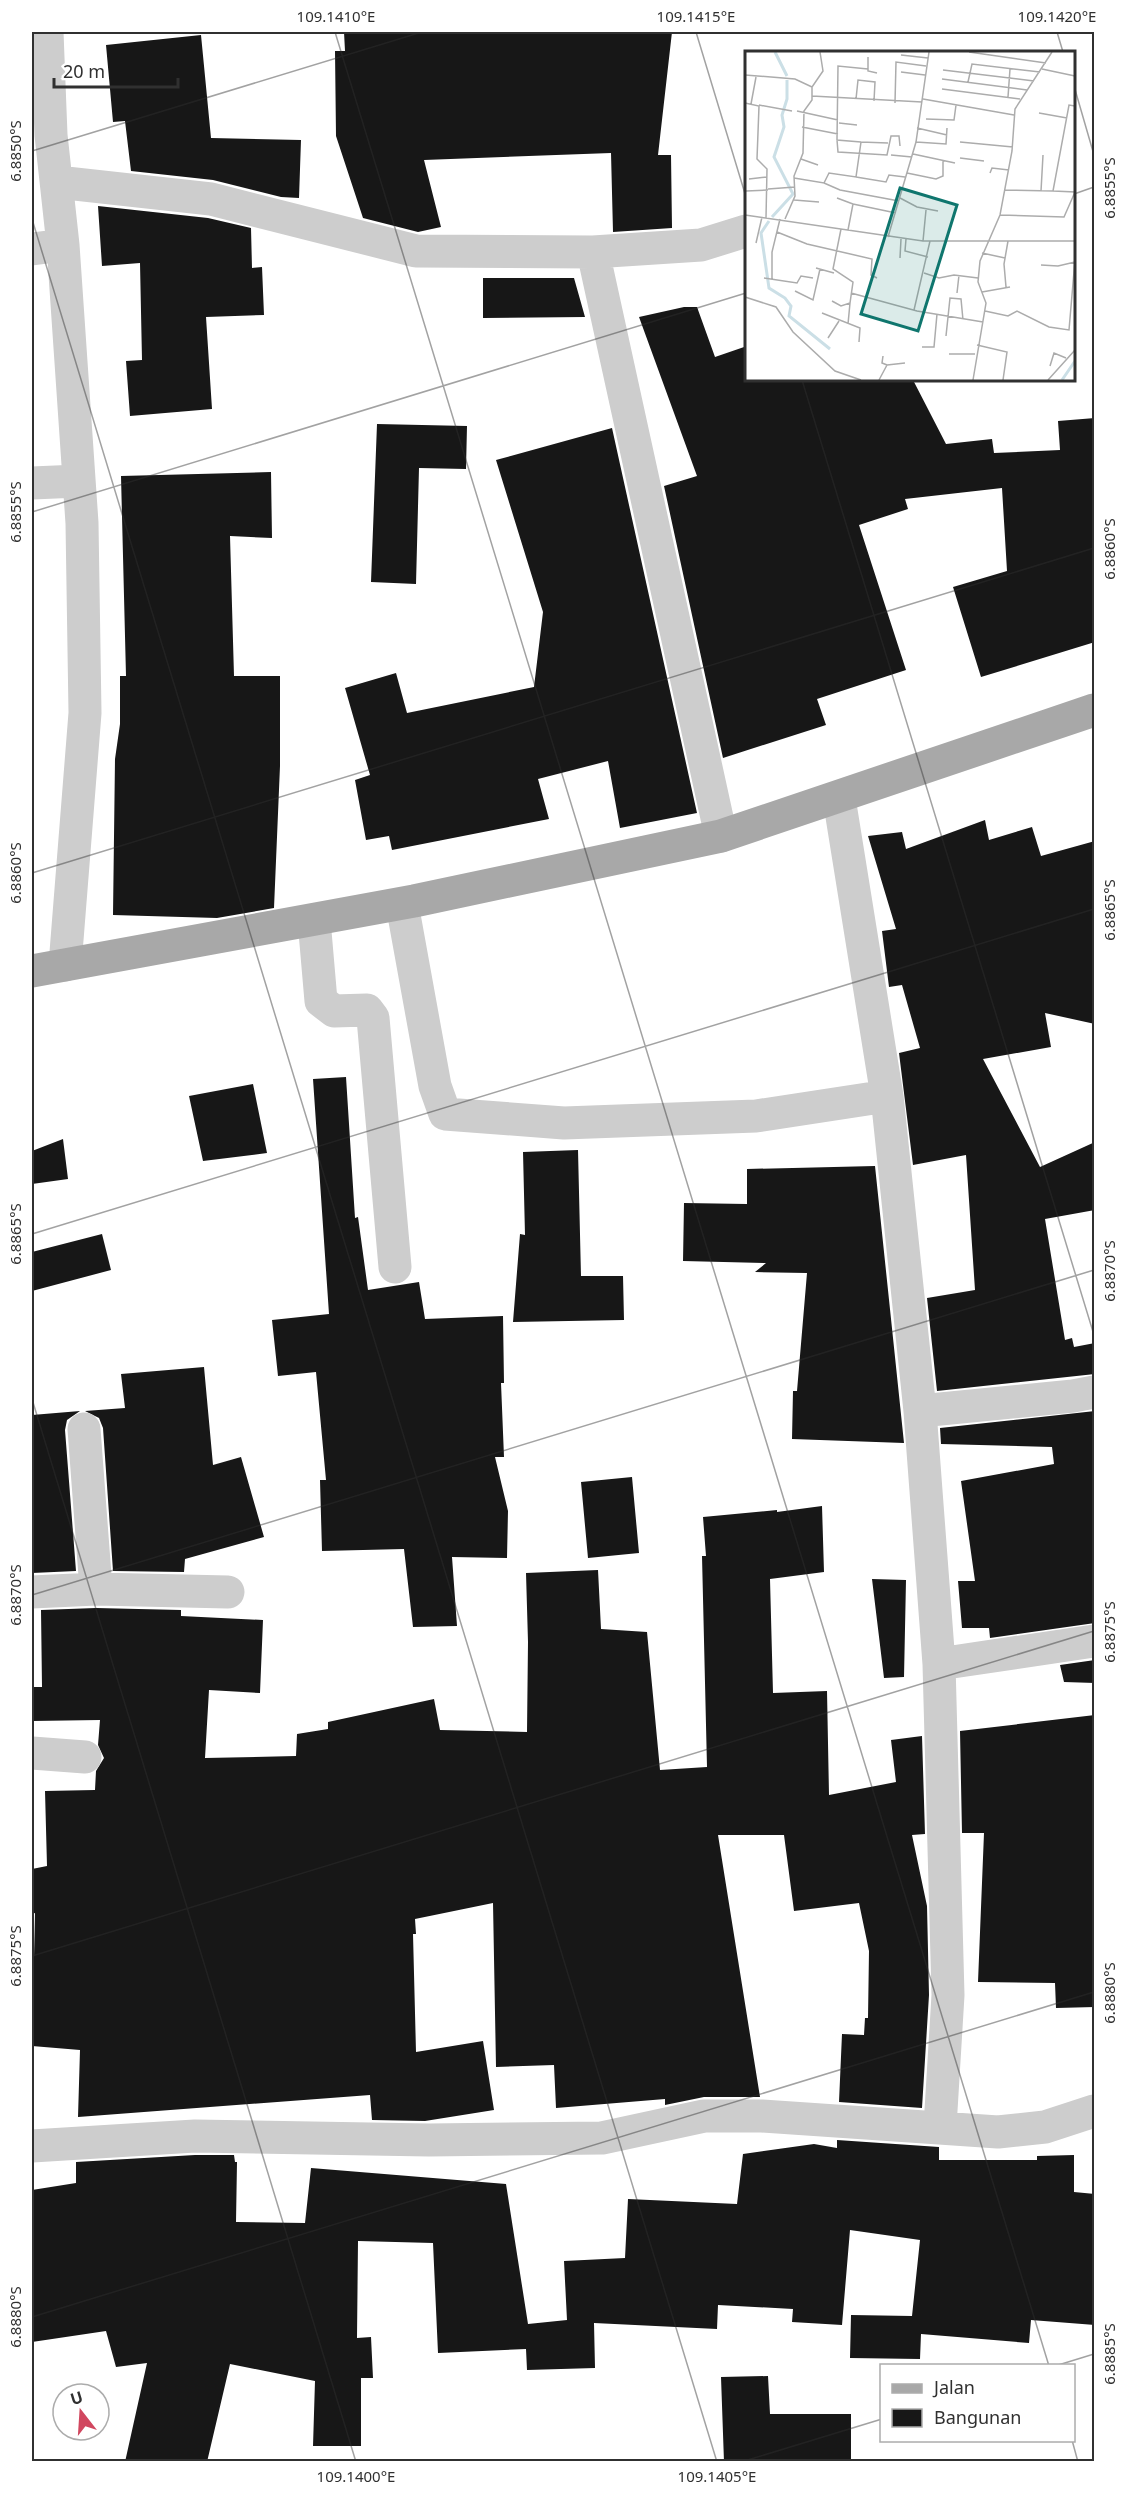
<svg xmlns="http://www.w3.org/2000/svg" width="1126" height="2493" font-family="'Noto Sans',sans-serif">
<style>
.building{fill:#171717}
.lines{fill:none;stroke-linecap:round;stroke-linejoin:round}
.minor{stroke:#cdcdcd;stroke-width:33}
.major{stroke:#a8a8a8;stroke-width:33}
.ticks{fill:none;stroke:#303030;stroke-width:1.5;stroke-opacity:0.45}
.inset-river{fill:none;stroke:#cbdfe6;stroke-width:3}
.inset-road{fill:none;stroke:#acacac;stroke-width:1.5}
.view{fill:#0f766e;fill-opacity:0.15;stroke:#0f766e;stroke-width:3}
.inset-edge{fill:none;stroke:#303030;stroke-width:3}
.neatline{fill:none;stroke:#303030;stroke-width:2}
.ticks-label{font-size:15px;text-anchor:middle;fill:#303030}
</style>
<rect width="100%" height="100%" fill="#fff"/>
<path class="building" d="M 344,32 L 672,32 L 658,155 L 671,155 L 672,228 L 613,232 L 611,153 L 424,160 L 441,227 L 418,232 L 363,218 L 336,136 L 335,51 L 345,51 Z
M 201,35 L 211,138 L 301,140 L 299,198 L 281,197 L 213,180 L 131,171 L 125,121 L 113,122 L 106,45 Z
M 98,206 L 208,218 L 251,228 L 252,268 L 262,267 L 264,315 L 206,317 L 212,409 L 130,416 L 126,361 L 142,360 L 140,263 L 102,266 Z
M 483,278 L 574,278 L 585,317 L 483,318 Z
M 684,307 L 697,307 L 715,357 L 747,346 L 747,380 L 913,380 L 946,444 L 992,439 L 994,453 L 1060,450 L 1058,421 L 1095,418 L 1095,642 L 981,677 L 953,587 L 1007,571 L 1002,488 L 905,499 L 908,509 L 859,525 L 906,670 L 817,699 L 826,725 L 723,758 L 664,486 L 697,476 L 639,317 Z
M 377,424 L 467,426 L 466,469 L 419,468 L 416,584 L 371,582 Z
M 612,428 L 697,813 L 620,828 L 608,761 L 538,779 L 549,819 L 392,850 L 389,836 L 366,840 L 355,780 L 370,775 L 345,688 L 396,673 L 407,713 L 534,687 L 543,612 L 496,460 Z
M 271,472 L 272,538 L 230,536 L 234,676 L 280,676 L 280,766 L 274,908 L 217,918 L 113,915 L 115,759 L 120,724 L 120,676 L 126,676 L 121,476 Z
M 985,820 L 989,840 L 1032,827 L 1041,856 L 1095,841 L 1095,1024 L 1045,1013 L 1051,1047 L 983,1059 L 1040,1167 L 1095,1142 L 1095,1210 L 1045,1219 L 1065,1340 L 1072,1338 L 1074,1347 L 1095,1343 L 1095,1374 L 937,1391 L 927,1298 L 975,1290 L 966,1155 L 913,1165 L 899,1053 L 920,1048 L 902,985 L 889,987 L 882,931 L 896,929 L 868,836 L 902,832 L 906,849 Z
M 346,1077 L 355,1218 L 358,1217 L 368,1290 L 419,1282 L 425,1319 L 503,1316 L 504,1383 L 501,1383 L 504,1457 L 495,1457 L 508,1511 L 507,1558 L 452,1557 L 457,1626 L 413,1627 L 404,1549 L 322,1551 L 320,1480 L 326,1480 L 316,1372 L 278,1376 L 272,1320 L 329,1314 L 313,1079 Z
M 253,1084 L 267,1153 L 203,1161 L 189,1096 Z
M 63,1139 L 68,1179 L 32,1184 L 32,1151 Z
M 578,1150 L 581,1276 L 623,1276 L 624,1320 L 513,1322 L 520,1234 L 525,1235 L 523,1152 Z
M 875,1166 L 904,1443 L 792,1439 L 793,1391 L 797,1391 L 807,1273 L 755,1272 L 766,1263 L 683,1261 L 684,1203 L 747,1204 L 747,1169 Z
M 102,1234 L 111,1270 L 32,1291 L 32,1252 Z
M 204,1367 L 213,1465 L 241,1457 L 264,1537 L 185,1559 L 184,1572 L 113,1571 L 103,1428 L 99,1418 L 85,1411 L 125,1408 L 121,1374 Z
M 80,1411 L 67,1420 L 65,1430 L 76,1571 L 32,1573 L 32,1415 Z
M 1095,1411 L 1095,1623 L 990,1638 L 989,1628 L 962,1628 L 958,1581 L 975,1581 L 961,1481 L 1054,1464 L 1052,1447 L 941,1444 L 940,1428 Z
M 632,1477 L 639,1553 L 588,1558 L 581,1482 Z
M 822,1506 L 824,1572 L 770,1579 L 773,1693 L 827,1691 L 829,1795 L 896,1782 L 891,1740 L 922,1736 L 925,1834 L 912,1835 L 927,1906 L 929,1995 L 922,2108 L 839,2102 L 842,2034 L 864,2035 L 865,2018 L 868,2018 L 869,1951 L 859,1903 L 794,1911 L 784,1835 L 718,1835 L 760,2097 L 704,2097 L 665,2105 L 665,2099 L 556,2108 L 554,2065 L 496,2067 L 493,1903 L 415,1919 L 416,1934 L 413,1934 L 416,2052 L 483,2041 L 494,2110 L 425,2121 L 372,2120 L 370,2095 L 78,2117 L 80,2050 L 32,2046 L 35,1913 L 32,1914 L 32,1869 L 47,1866 L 45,1791 L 95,1790 L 96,1771 L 104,1758 L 98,1745 L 100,1720 L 32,1721 L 32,1687 L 42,1687 L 41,1610 L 96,1608 L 181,1610 L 181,1616 L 263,1620 L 260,1693 L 209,1690 L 205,1758 L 296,1756 L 297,1734 L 328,1729 L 328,1722 L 434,1699 L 440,1730 L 527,1732 L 528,1642 L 526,1573 L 598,1570 L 601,1629 L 647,1632 L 660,1770 L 707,1767 L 702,1556 L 706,1556 L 703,1517 L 777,1510 L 777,1512 Z
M 872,1579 L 906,1580 L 904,1677 L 884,1678 Z
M 1095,1660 L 1095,1683 L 1064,1682 L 1060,1665 Z
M 1095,1715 L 1095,2007 L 1056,2008 L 1055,1983 L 978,1982 L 984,1833 L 962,1833 L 960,1731 Z
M 837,2140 L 939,2147 L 939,2160 L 1037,2160 L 1037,2156 L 1074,2155 L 1074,2192 L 1095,2194 L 1095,2325 L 1031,2320 L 1029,2343 L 921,2334 L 920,2359 L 850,2358 L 851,2315 L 912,2316 L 920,2240 L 850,2230 L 842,2325 L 792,2322 L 793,2309 L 718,2305 L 717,2329 L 594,2323 L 595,2368 L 527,2370 L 526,2349 L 438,2353 L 433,2243 L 358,2241 L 357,2338 L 371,2337 L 373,2378 L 361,2378 L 361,2446 L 313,2446 L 315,2381 L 230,2364 L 207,2462 L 125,2462 L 147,2363 L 116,2367 L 106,2331 L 32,2342 L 32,2190 L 76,2183 L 76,2162 L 195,2155 L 234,2155 L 235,2162 L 237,2162 L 236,2222 L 305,2223 L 311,2168 L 506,2184 L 528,2324 L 567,2320 L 564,2261 L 625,2258 L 628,2199 L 737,2204 L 743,2154 L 814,2144 L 837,2148 Z
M 768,2376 L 770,2414 L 851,2414 L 851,2462 L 724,2462 L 721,2377 Z"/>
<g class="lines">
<path class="minor" d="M 47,32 L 51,135 L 63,245 L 82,523 L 85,713 L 65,965
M 57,182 L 211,199 L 416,251 L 593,252 L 701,245 L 746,231
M 32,249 L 63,245
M 593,252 L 721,836
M 32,483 L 79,481
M 839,798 L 887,1096 L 920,1411 L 939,1664 L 948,1995 L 940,2127
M 402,904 L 435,1086 L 445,1114 L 564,1123 L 756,1116 L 887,1096
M 314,920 L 321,1001 L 334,1011 L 367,1010 L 373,1018 L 395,1267
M 920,1411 L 1073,1396 L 1094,1392
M 84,1429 L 96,1589
M 32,1592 L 96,1589 L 228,1592
M 939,1664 L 1094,1641
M 32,1753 L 85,1757
M 32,2146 L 195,2136 L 429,2140 L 602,2138 L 704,2116 L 762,2116 L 998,2132 L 1045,2127 L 1094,2111"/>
<path class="major" d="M 32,971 L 414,901 L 721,836 L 1094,710"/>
</g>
<path class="ticks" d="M 335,32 L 1049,2366M 696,32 L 746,197M 1057,32 L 1063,52M 1074,86 L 1094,155M 32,151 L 422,32M 1074,194 L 1094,187M 32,219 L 717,2462M 802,380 L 1094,1335M 32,512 L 746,293M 32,873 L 1094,548M 32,1234 L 1094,909M 32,1399 L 356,2462M 32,1595 L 1094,1270M 32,1956 L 1094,1631M 32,2317 L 1094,1992M 1055,2366 L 1094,2354M 1072,2440 L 1078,2462M 741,2462 L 882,2419"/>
<g transform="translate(745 51)">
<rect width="330" height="330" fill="#fff"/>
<path class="inset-river" d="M 30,1 L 42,25M 27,166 L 48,143 L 29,106 L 39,76 L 37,64 L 42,48 L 42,29M 24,170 L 16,182 L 24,237 L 40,247 L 46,255 L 44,265 L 85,298M 317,329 L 330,310"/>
<path class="inset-road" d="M 224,1 L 301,12M 156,4 L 183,7M 123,6 L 123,20 L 132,22M 297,18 L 330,25M 198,19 L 289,30M 156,21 L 180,24M 0,24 L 50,28 L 67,36M 197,28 L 282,39M 223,31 L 227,13 L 295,21M 197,38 L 275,48M 67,45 L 177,51M 263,46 L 265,18M 111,48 L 113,29 L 130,31 L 129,50M 178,48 L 269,64M 0,52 L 14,55 L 12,108 L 22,118 L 21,167M 150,52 L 151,11 L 181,15M 6,53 L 11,26M 14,54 L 47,60M 52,60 L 93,69M 294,62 L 322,67M 181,68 L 209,69 L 211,54M 94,72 L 112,74M 57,76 L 93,83M 172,77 L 202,84M 92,89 L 93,101 L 142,104 L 146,85 L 154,85 L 155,95M 116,91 L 92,89 L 93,15 L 123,18M 171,91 L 201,93 L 202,77M 215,91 L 268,96M 168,103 L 210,112M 146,104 L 167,106M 215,107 L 239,110M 56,108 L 73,114M 162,122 L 191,128 L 198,125 L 198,110M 245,122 L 247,117 L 264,119M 111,126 L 141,131 L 144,124 L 160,126M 49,127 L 79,132 L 84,122 L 111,126 L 116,91 L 143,92M 4,128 L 22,126M 79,132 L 95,139 L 154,150M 23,138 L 50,136M 260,139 L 308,140 L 324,54 L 330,55M 1,140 L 23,139M 296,140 L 298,104M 92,147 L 108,153 L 103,179M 155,147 L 172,156 L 193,160M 49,149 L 74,151M 108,153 L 151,162M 0,164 L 178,190 L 330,190M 255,164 L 319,166 L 330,141 L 308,140M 40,168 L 50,145 L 49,125 L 58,102 L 59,60 L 67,49 L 67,36 L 78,20 L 75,1M 32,181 L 62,193 L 127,208 L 126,224 L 132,227M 143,186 L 171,91 L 184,1M 161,188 L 160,200 L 183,206M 178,190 L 181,159M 11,192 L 17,166M 237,202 L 260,207M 155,207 L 156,188M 296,214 L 313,215 L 330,211M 71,217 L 89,222M 179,222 L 194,227 L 209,224 L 233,227M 19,227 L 52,232 L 56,225 L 68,227M 27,228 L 27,201 L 35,168M 261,236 L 259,213 L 263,190M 50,240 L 68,249 L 75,218M 237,241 L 265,236M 106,242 L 172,260 L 238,271M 212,242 L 214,224M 0,246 L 31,256 L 48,281 L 90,320 L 116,329M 87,250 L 96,255 L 105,252 L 108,231 L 88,218 L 96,178M 169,259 L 185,190M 240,260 L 263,265 L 272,260 L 304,276 L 324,279 L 330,209M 77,262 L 115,277 L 114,291M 103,273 L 105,252M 201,285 L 205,247 L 216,248 L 218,269M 83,287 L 94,270M 232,294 L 262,301 L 258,329M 177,296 L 189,296 L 192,263M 204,303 L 230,303M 142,314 L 160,312M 305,315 L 309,302 L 321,307M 134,329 L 142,314 L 137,312 L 138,305M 228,329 L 241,252 L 233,231 L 235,210 L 255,164 L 267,100 L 270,58 L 307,1M 303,329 L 330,299"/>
<path class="view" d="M 155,137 L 212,154 L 173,280 L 116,263 Z"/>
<rect width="330" height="330" class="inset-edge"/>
</g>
<rect width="1126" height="2493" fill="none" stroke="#ffffff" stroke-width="66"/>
<rect x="880" y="2364" width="195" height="78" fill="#ffffff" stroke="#acacac" stroke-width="1.5"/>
<rect x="892" y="2384" width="30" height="9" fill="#a8a8a8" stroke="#acacac" stroke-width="1.5"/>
<text x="934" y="2394" font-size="18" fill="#303030">Jalan</text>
<rect x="892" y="2409" width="30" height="18" fill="#171717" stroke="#acacac" stroke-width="1.5"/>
<text x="934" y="2424" font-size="18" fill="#303030">Bangunan</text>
<g transform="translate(81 2412) rotate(343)"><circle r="28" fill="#ffffff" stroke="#acacac" stroke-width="1.5"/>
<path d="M0-4.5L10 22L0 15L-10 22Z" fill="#d1475f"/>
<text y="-9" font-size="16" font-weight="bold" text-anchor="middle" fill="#303030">U</text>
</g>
<path d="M54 78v9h124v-9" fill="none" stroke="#303030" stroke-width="3"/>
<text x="63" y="78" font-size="18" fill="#303030" stroke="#ffffff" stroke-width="4.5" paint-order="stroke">20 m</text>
<rect x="33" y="33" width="1060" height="2427" class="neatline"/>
<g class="ticks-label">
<text x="336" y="22">109.1410°E</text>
<text x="696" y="22">109.1415°E</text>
<text x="1057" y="22">109.1420°E</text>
<text transform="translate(16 151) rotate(-90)" y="5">6.8850°S</text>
<text transform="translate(1110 188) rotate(-90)" y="5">6.8855°S</text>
<text transform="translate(16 512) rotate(-90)" y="5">6.8855°S</text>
<text transform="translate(1110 549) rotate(-90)" y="5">6.8860°S</text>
<text transform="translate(16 873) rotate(-90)" y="5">6.8860°S</text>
<text transform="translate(1110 910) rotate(-90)" y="5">6.8865°S</text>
<text transform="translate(16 1234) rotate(-90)" y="5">6.8865°S</text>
<text transform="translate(1110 1271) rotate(-90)" y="5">6.8870°S</text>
<text transform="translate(16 1595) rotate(-90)" y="5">6.8870°S</text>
<text transform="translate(1110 1632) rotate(-90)" y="5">6.8875°S</text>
<text transform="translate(16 1956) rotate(-90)" y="5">6.8875°S</text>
<text transform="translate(1110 1993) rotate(-90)" y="5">6.8880°S</text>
<text transform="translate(16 2317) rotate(-90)" y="5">6.8880°S</text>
<text transform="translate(1110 2354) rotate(-90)" y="5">6.8885°S</text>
<text x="356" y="2482">109.1400°E</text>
<text x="717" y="2482">109.1405°E</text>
</g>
</svg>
